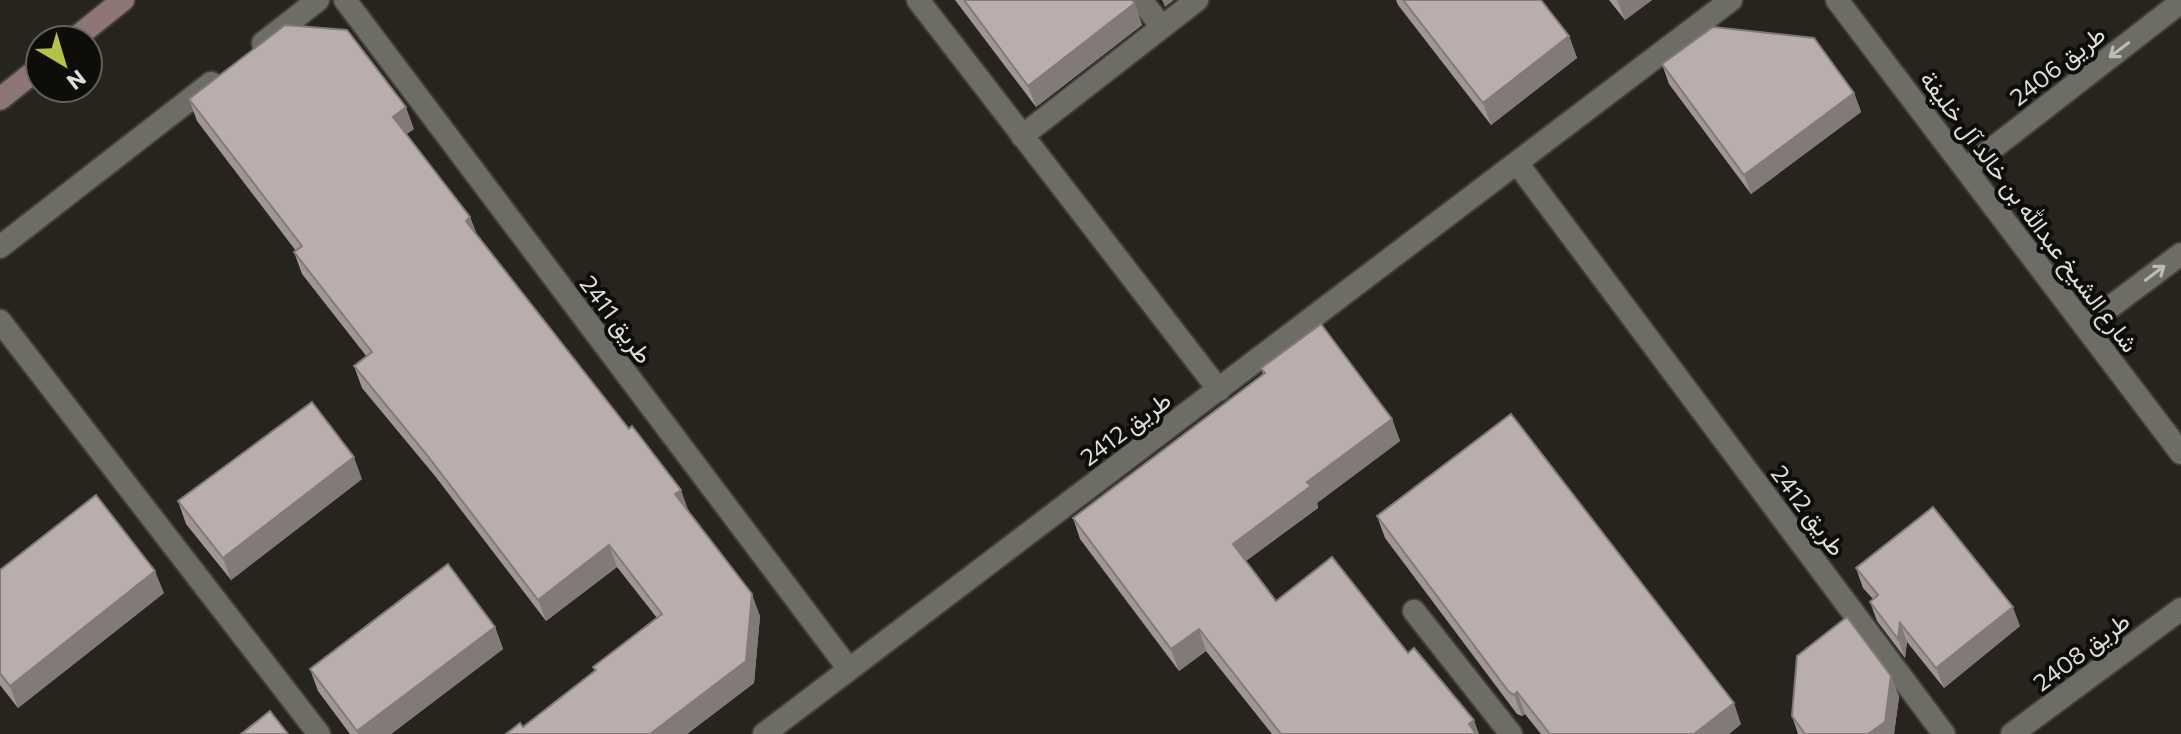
<svg xmlns="http://www.w3.org/2000/svg" width="2181" height="734" font-family="Commissioner,Vazirmatn,sans-serif">
<style>
.lines{fill:none;stroke-linecap:round;stroke-linejoin:round}
.minor-casing{stroke:#413f39;stroke-width:26}
.secondary-casing{stroke:#413f39;stroke-width:26}
.minor{stroke:#6e6d64;stroke-width:22}
.secondary{stroke:#8e7675;stroke-width:22}
.wall{fill:#a09694}
.shaded-wall{fill:#827a78}
.building{fill:#baaeac;stroke:#827a78;stroke-width:2}
.oneway{stroke:#bcbcb6}
.labels{text-anchor:middle;dominant-baseline:central;stroke-width:8;stroke-linejoin:round;paint-order:stroke}
.street-label{font-size:24px;fill:#deded9;stroke:#0e0d0a}
</style>
<rect width="100%" height="100%" fill="#26241d"/>
<g class="lines">
<g class="minor-casing">
<path id="minor" d="M 345,0 L 848,668
M 918,0 L 1219,390
M 1141,0 L 1162,27
M 1837,0 L 2181,453
M 263,43 L 318,0
M 1022,136 L 1197,0
M 1517,163 L 1944,734
M 1966,169 L 2181,2
M 0,247 L 211,83
M 0,321 L 319,734
M 2085,326 L 2181,254
M 1414,611 L 1511,734
M 764,734 L 1731,0
M 2012,734 L 2181,609"/>
</g>
<g class="secondary-casing">
<path id="secondary" d="M 73,40 L 123,0
M 0,99 L 40,67"/>
</g>
<use href="#minor" class="minor"/>
<use href="#secondary" class="secondary"/>
</g>
<path class="wall" d="M 955,0 L 1132,0 L 1142,25 L 1036,107 Z
M 1396,0 L 1541,0 L 1569,36 L 1577,58 L 1491,125 L 1398,5 Z
M 1609,0 L 1652,0 L 1625,20 Z
M 1662,64 L 1854,93 L 1861,112 L 1751,194 L 1669,84 Z
M 189,99 L 414,129 L 406,134 L 470,217 L 477,235 L 688,512 L 760,616 L 754,683 L 687,734 L 506,734 L 523,727 L 595,671 L 593,667 L 657,618 L 617,567 L 546,621 L 435,476 L 362,388 L 354,366 L 367,357 L 302,274 L 294,252 L 296,251 L 197,121 Z
M 1261,368 L 1392,419 L 1400,441 L 1317,503 L 1318,508 L 1246,561 L 1276,601 L 1408,653 L 1479,734 L 1272,734 L 1206,651 L 1179,671 L 1080,539 L 1073,518 L 1263,374 Z
M 362,479 L 231,580 L 186,524 L 178,501 Z
M 1377,516 L 1741,724 L 1729,734 L 1541,734 L 1525,714 L 1522,716 L 1517,714 L 1385,538 Z
M 1856,568 L 2020,626 L 1944,688 L 1907,642 L 1905,658 L 1877,621 L 1870,602 L 1873,599 L 1863,588 Z
M 0,570 L 164,593 L 18,708 L 0,685 Z
M 495,627 L 503,649 L 391,734 L 350,734 L 318,691 L 310,669 Z
M 1891,676 L 1899,697 L 1894,734 L 1798,734 L 1792,716 Z"/>
<path class="shaded-wall" d="M 1162,0 L 1174,0 L 1165,7 Z
M 1617,0 L 1652,0 L 1625,20 Z
M 1135,3 L 1142,25 L 1036,107 L 1028,86 Z
M 1569,36 L 1577,58 L 1491,125 L 1483,103 Z
M 1854,93 L 1861,112 L 1751,194 L 1744,175 Z
M 406,107 L 414,129 L 401,138 L 393,117 Z
M 470,217 L 478,239 L 466,221 Z
M 1392,419 L 1400,441 L 1317,503 L 1318,508 L 1240,565 L 1233,544 L 1307,482 Z
M 354,457 L 362,479 L 231,580 L 223,558 Z
M 681,490 L 689,512 L 675,494 Z
M 609,545 L 617,567 L 546,621 L 538,600 Z
M 155,571 L 164,593 L 18,708 L 10,686 Z
M 752,594 L 760,616 L 754,683 L 687,734 L 650,734 Z
M 2013,607 L 2020,626 L 1944,688 L 1936,668 Z
M 1900,623 L 1907,642 L 1905,658 L 1898,639 Z
M 495,627 L 503,649 L 391,734 L 358,734 L 357,731 Z
M 1199,629 L 1206,651 L 1179,671 L 1171,649 Z
M 1891,676 L 1899,697 L 1894,734 L 1868,734 Z
M 1517,692 L 1525,714 L 1522,716 L 1514,695 Z
M 1734,703 L 1741,724 L 1729,734 L 1694,734 Z
M 1474,720 L 1479,734 L 1472,734 L 1469,724 Z"/>
<path class="building" d="M 964,0 L 1132,0 L 1135,3 L 1028,86 Z
M 1403,0 L 1541,0 L 1569,36 L 1483,103 Z
M 285,25 L 347,30 L 406,107 L 393,117 L 470,217 L 466,221 L 629,429 L 632,426 L 681,490 L 675,494 L 752,594 L 746,661 L 650,734 L 506,734 L 520,723 L 523,727 L 596,670 L 593,667 L 662,614 L 609,545 L 538,600 L 427,455 L 354,366 L 372,352 L 294,252 L 302,246 L 189,99 Z
M 1713,27 L 1814,38 L 1854,93 L 1744,175 L 1662,64 Z
M 1321,324 L 1392,419 L 1307,482 L 1311,486 L 1233,544 L 1276,601 L 1332,557 L 1408,653 L 1414,648 L 1474,720 L 1469,724 L 1476,734 L 1281,734 L 1199,629 L 1171,649 L 1073,518 L 1265,373 L 1261,368 Z
M 312,402 L 354,457 L 223,558 L 178,501 Z
M 1511,414 L 1734,703 L 1694,734 L 1550,734 L 1517,692 L 1514,695 L 1509,692 L 1377,516 Z
M 96,495 L 155,571 L 10,686 L 0,673 L 0,570 Z
M 1933,507 L 2013,607 L 1936,668 L 1900,623 L 1898,639 L 1870,602 L 1878,595 L 1856,568 Z
M 448,564 L 495,627 L 357,731 L 310,669 Z
M 1847,617 L 1891,676 L 1885,722 L 1868,734 L 1805,734 L 1792,716 L 1797,656 Z
M 270,711 L 288,734 L 241,734 Z"/>
<defs><path id="oneway-shaft" d="M-6 0H5M1.5-3L5.5 0L1.5 3" fill="none" stroke-width="1.6" stroke-linecap="round" stroke-linejoin="round" transform="scale(2)"/></defs>
<g class="oneway">
<use href="#oneway-shaft" transform="translate(2119 50) rotate(143)"/>
<use href="#oneway-shaft" transform="translate(2155 273) rotate(-37)"/>
</g>
<g class="labels">
<g class="street-label">
<text transform="translate(2057 65) rotate(-38)">طريق 2406</text>
<text transform="translate(2030 211) rotate(53)">شارع الشيخ عبدالله بن خالد آل خليفة</text>
<text transform="translate(617 319) rotate(53)">طريق 2411</text>
<text transform="translate(1125 428) rotate(-37)">طريق 2412</text>
<text transform="translate(1809 510) rotate(53)">طريق 2412</text>
<text transform="translate(2081 651) rotate(-37)">طريق 2408</text>
</g>
</g>
<g transform="translate(64 64) rotate(142)"><circle r="38" fill="#0e0d0a" stroke="#61615d" stroke-width="2"/>
<path d="M0-6L14 30L0 20L-14 30Z" fill="#b4c24a"/>
<text y="-12" font-size="22" font-weight="bold" text-anchor="middle" fill="#deded9">N</text>
</g>
</svg>
